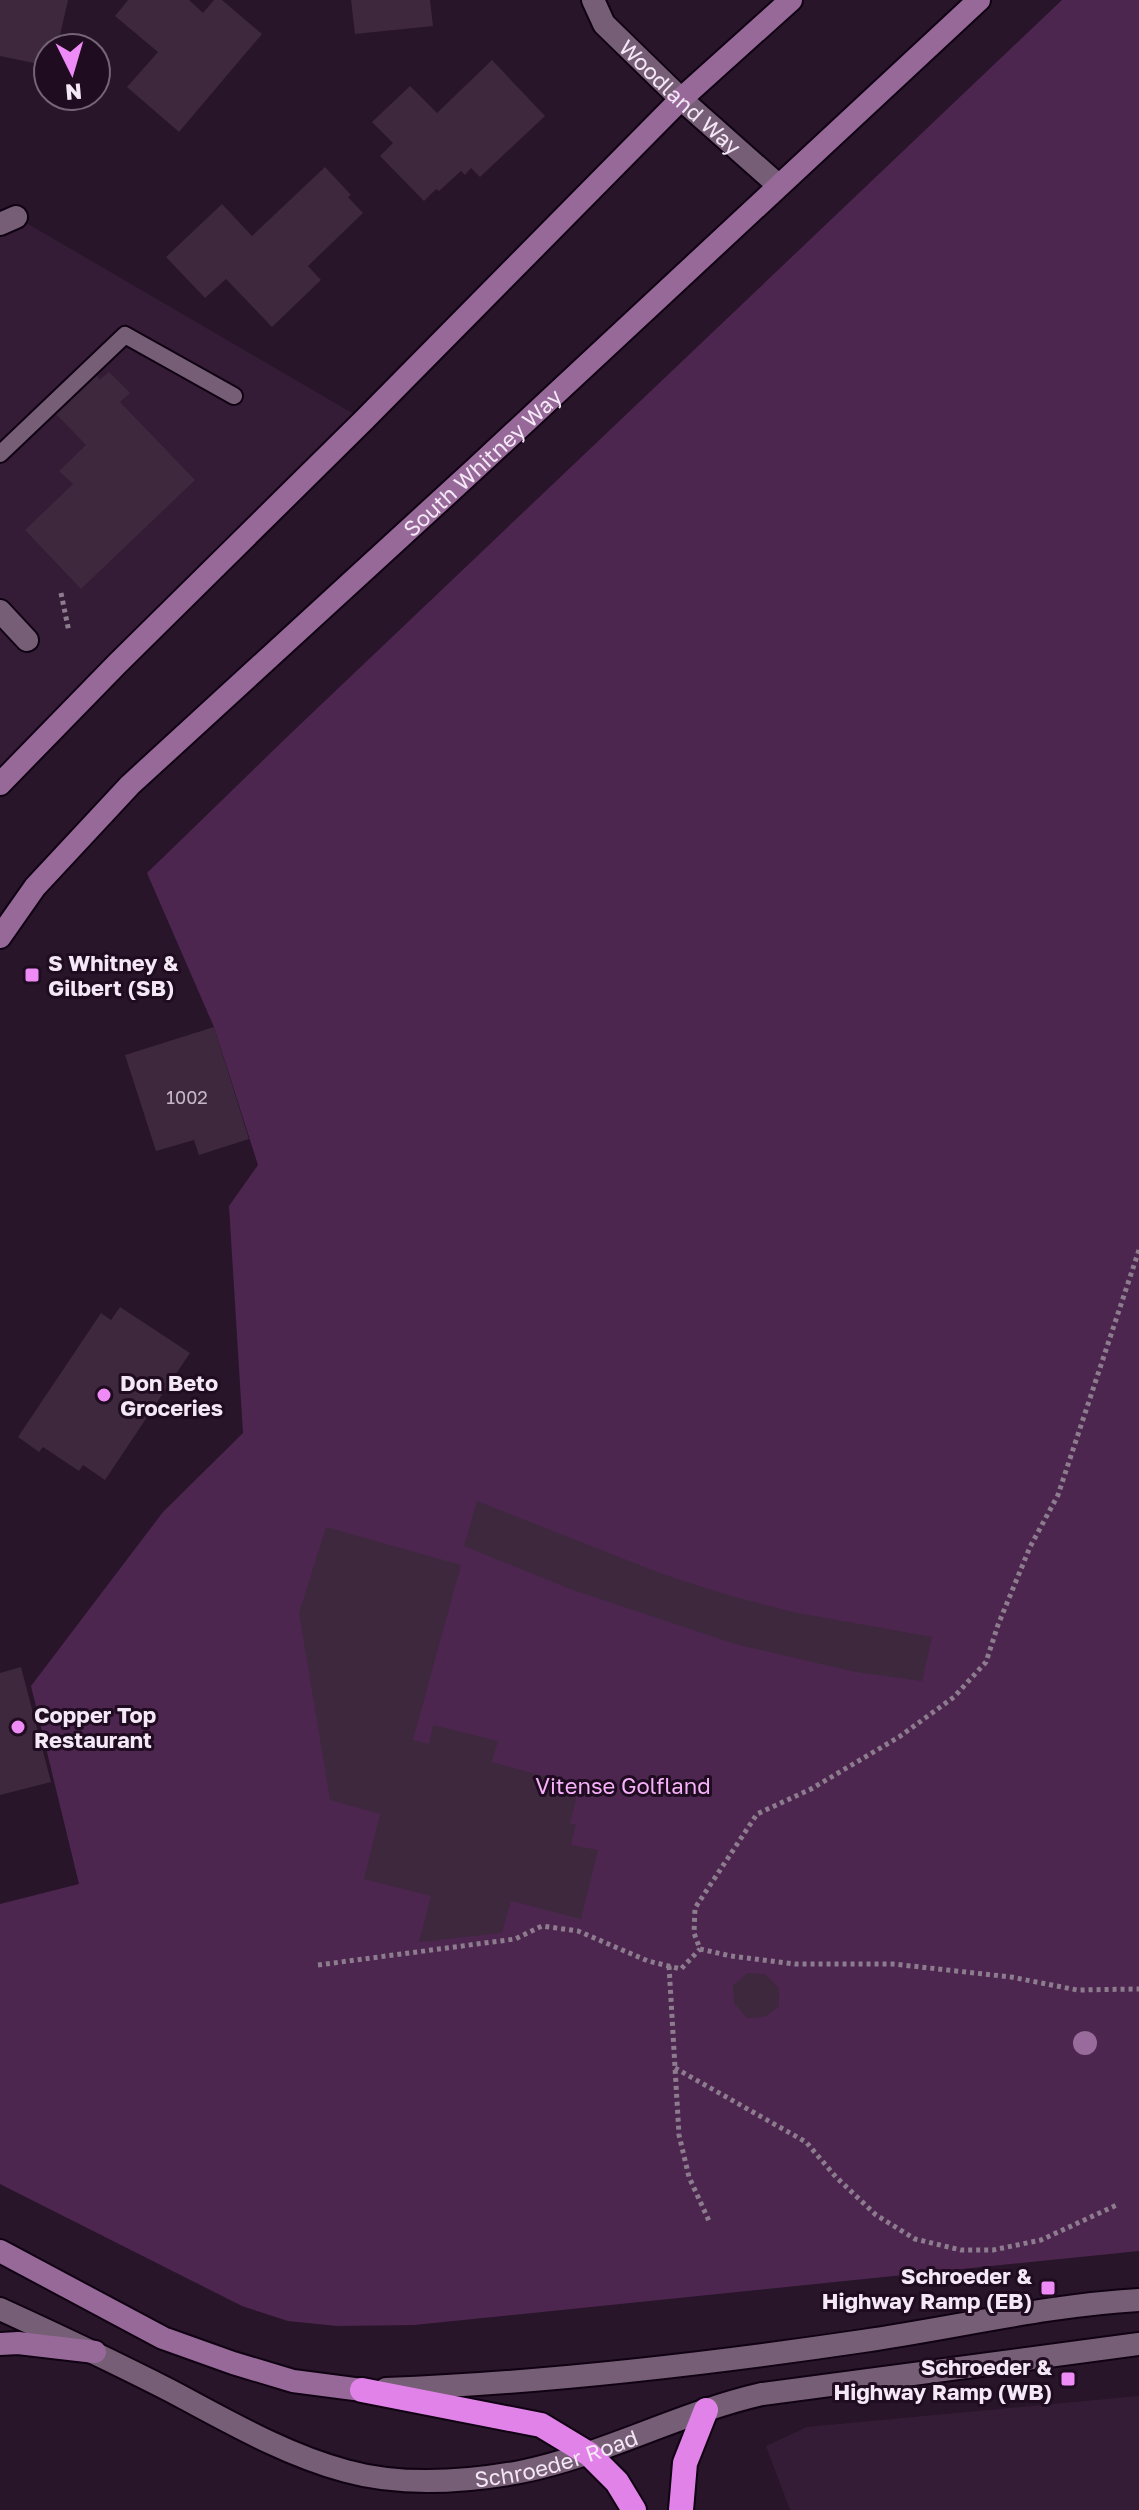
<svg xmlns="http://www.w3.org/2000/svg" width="1139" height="2510" font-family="'Golos Text',sans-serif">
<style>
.built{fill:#341c36}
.green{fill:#4d2650}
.building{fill:#3d283e}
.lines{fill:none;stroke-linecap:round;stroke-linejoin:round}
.service-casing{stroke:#100212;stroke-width:20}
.minor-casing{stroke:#100212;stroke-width:26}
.tertiary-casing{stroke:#100212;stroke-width:26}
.secondary-casing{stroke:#100212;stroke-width:26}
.motorway-casing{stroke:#100212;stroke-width:28}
.path{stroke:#8c7c8e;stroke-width:5;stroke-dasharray:4 4;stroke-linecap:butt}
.service{stroke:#765e77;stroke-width:16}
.minor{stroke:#765e77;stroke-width:22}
.tertiary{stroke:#765e77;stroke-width:22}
.secondary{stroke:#966999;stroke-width:22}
.motorway{stroke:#e182e8;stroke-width:24}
.tree{fill:#996b9c}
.poi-dot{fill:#ef8bf6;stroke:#1f0c20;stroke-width:3}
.labels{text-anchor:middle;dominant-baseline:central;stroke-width:6;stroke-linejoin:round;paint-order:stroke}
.number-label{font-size:18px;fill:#c7b8c8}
.street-label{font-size:22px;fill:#f5e8f6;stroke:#1f0c20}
.poi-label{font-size:22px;font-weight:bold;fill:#f5e8f6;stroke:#1f0c20;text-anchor:start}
.park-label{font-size:22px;fill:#f6b1fa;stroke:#1f0c20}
</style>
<rect width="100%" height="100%" fill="#28152a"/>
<path class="built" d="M 16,217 L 364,420 L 0,784 L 0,224 Z
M 1139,2396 L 1139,2510 L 790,2510 L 766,2446 L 807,2427 Z"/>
<path class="green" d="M 1062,0 L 1139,0 L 1139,2251 L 414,2325 L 337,2326 L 288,2321 L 242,2306 L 0,2184 L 0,1904 L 79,1884 L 31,1686 L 163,1512 L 243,1433 L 229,1206 L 258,1165 L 214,1027 L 147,873 L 286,738 Z"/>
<path class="building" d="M 0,0 L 68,0 L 57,48 L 48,48 L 48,66 L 0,56 Z
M 128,0 L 189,0 L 203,13 L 214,0 L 222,0 L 262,34 L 179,132 L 127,87 L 158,52 L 115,16 Z
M 351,0 L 430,0 L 433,26 L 355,34 Z
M 492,60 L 545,116 L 480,177 L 471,168 L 465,175 L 461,171 L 439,191 L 436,189 L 424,201 L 380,156 L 393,143 L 372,122 L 410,86 L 437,113 Z
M 325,167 L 351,195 L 348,197 L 363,213 L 308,266 L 321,280 L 272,327 L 226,279 L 205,298 L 166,257 L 222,204 L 252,236 Z
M 109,372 L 130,393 L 120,402 L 195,480 L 81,589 L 25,530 L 73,484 L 59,471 L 86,445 L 56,414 L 97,375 L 99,380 Z
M 214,1027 L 249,1139 L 199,1155 L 194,1140 L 156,1151 L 125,1055 Z
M 120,1307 L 190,1353 L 105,1480 L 83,1465 L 79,1471 L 43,1447 L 39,1452 L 18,1437 L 101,1313 L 111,1320 Z
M 477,1501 L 665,1575 L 728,1595 L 793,1612 L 932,1637 L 922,1681 L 855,1672 L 735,1644 L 570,1589 L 464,1546 Z
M 326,1527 L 461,1565 L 413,1740 L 429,1744 L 433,1725 L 498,1741 L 492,1762 L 579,1786 L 570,1824 L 576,1824 L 571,1845 L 598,1850 L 581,1919 L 511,1901 L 502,1933 L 419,1942 L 431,1896 L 364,1879 L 380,1814 L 330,1800 L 299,1613 Z
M 21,1667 L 51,1782 L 0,1795 L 0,1673 Z
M 748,1973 L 765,1974 L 779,1988 L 779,2006 L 765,2017 L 747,2018 L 734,2003 L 733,1985 Z"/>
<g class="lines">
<g class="service-casing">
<path id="service" d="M 0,454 L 125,335 L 234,396"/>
</g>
<g class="minor-casing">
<g id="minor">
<path id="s1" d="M 593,0 L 604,24 L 681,99 L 778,185"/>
<path d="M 0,224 L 16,217"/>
<path d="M 0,611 L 27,640"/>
</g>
</g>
<g class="tertiary-casing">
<g id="tertiary">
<path id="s2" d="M 0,2309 C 57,2335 114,2362 169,2390 C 226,2420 283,2454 346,2471 C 400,2486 465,2482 520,2472 C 604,2455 679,2413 762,2394 L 1139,2344"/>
<path d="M 386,2389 C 543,2383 707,2364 863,2341 C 953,2328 1048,2305 1139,2300"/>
</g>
</g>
<g class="secondary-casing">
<g id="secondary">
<path d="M 0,784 L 117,664 L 364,420 L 681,99 L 791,0"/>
<path id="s3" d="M 0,937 L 35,887 L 130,785 L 477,467 L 979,0"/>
<path d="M 0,2251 L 163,2338 L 233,2363 L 293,2381 L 362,2390"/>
<path d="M 0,2344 L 18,2343 L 95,2352"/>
</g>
</g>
<g class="motorway-casing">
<path id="motorway" d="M 362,2390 L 541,2425 L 589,2454 L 617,2482 L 634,2510
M 681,2510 L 685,2463 L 706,2410"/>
</g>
<path class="path" d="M 61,593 L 69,632
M 1139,1250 L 1058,1495 L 1030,1547 L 998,1625 L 986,1662 L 954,1697 L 899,1737 L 811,1789 L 757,1814 L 695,1908 L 694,1933 L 700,1949 L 731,1956 L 795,1964 L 893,1964 L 1011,1977 L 1077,1990 L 1139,1989
M 318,1965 L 515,1939 L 542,1926 L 578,1931 L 648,1961 L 681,1969 L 700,1949
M 669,1966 L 679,2135 L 689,2177 L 709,2221
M 675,2068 L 806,2142 L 836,2177 L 876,2215 L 915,2239 L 961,2250 L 993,2250 L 1041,2240 L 1119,2204"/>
<use href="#service" class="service"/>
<use href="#minor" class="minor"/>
<use href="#tertiary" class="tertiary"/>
<use href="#secondary" class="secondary"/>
<use href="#motorway" class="motorway"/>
</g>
<circle class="tree" cx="1085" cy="2043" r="12"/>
<g class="poi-dot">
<rect x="24" y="967" width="16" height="16" rx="4"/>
<circle cx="104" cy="1395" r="8"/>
<circle cx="18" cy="1727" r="8"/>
<rect x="1040" y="2280" width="16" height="16" rx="4"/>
<rect x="1060" y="2371" width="16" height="16" rx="4"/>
</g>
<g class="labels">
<g class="number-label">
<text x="187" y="1097">1002</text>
</g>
<g class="street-label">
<text stroke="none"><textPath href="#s1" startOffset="132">Woodland Way</textPath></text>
<text stroke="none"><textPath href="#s3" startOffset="678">South Whitney Way</textPath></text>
<text stroke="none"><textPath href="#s2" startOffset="596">Schroeder Road</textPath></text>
</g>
<g class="poi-label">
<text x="48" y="962">S Whitney &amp;<tspan x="48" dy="25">Gilbert (SB)</tspan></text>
<text x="120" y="1382">Don Beto<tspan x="120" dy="25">Groceries</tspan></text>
<text x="34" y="1714">Copper Top<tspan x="34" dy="25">Restaurant</tspan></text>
<text x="1032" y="2275" text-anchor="end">Schroeder &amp;<tspan x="1032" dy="25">Highway Ramp (EB)</tspan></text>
<text x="1052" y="2366" text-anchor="end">Schroeder &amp;<tspan x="1052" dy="25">Highway Ramp (WB)</tspan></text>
</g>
<g class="park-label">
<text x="623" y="1785">Vitense Golfland</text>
</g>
</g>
<g transform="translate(72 72) rotate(175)"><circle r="38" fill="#1f0c20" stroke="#756476" stroke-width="2"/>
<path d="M0-6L14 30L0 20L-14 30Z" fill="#ef8bf6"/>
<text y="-12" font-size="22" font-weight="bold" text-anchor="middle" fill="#f5e8f6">N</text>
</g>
</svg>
